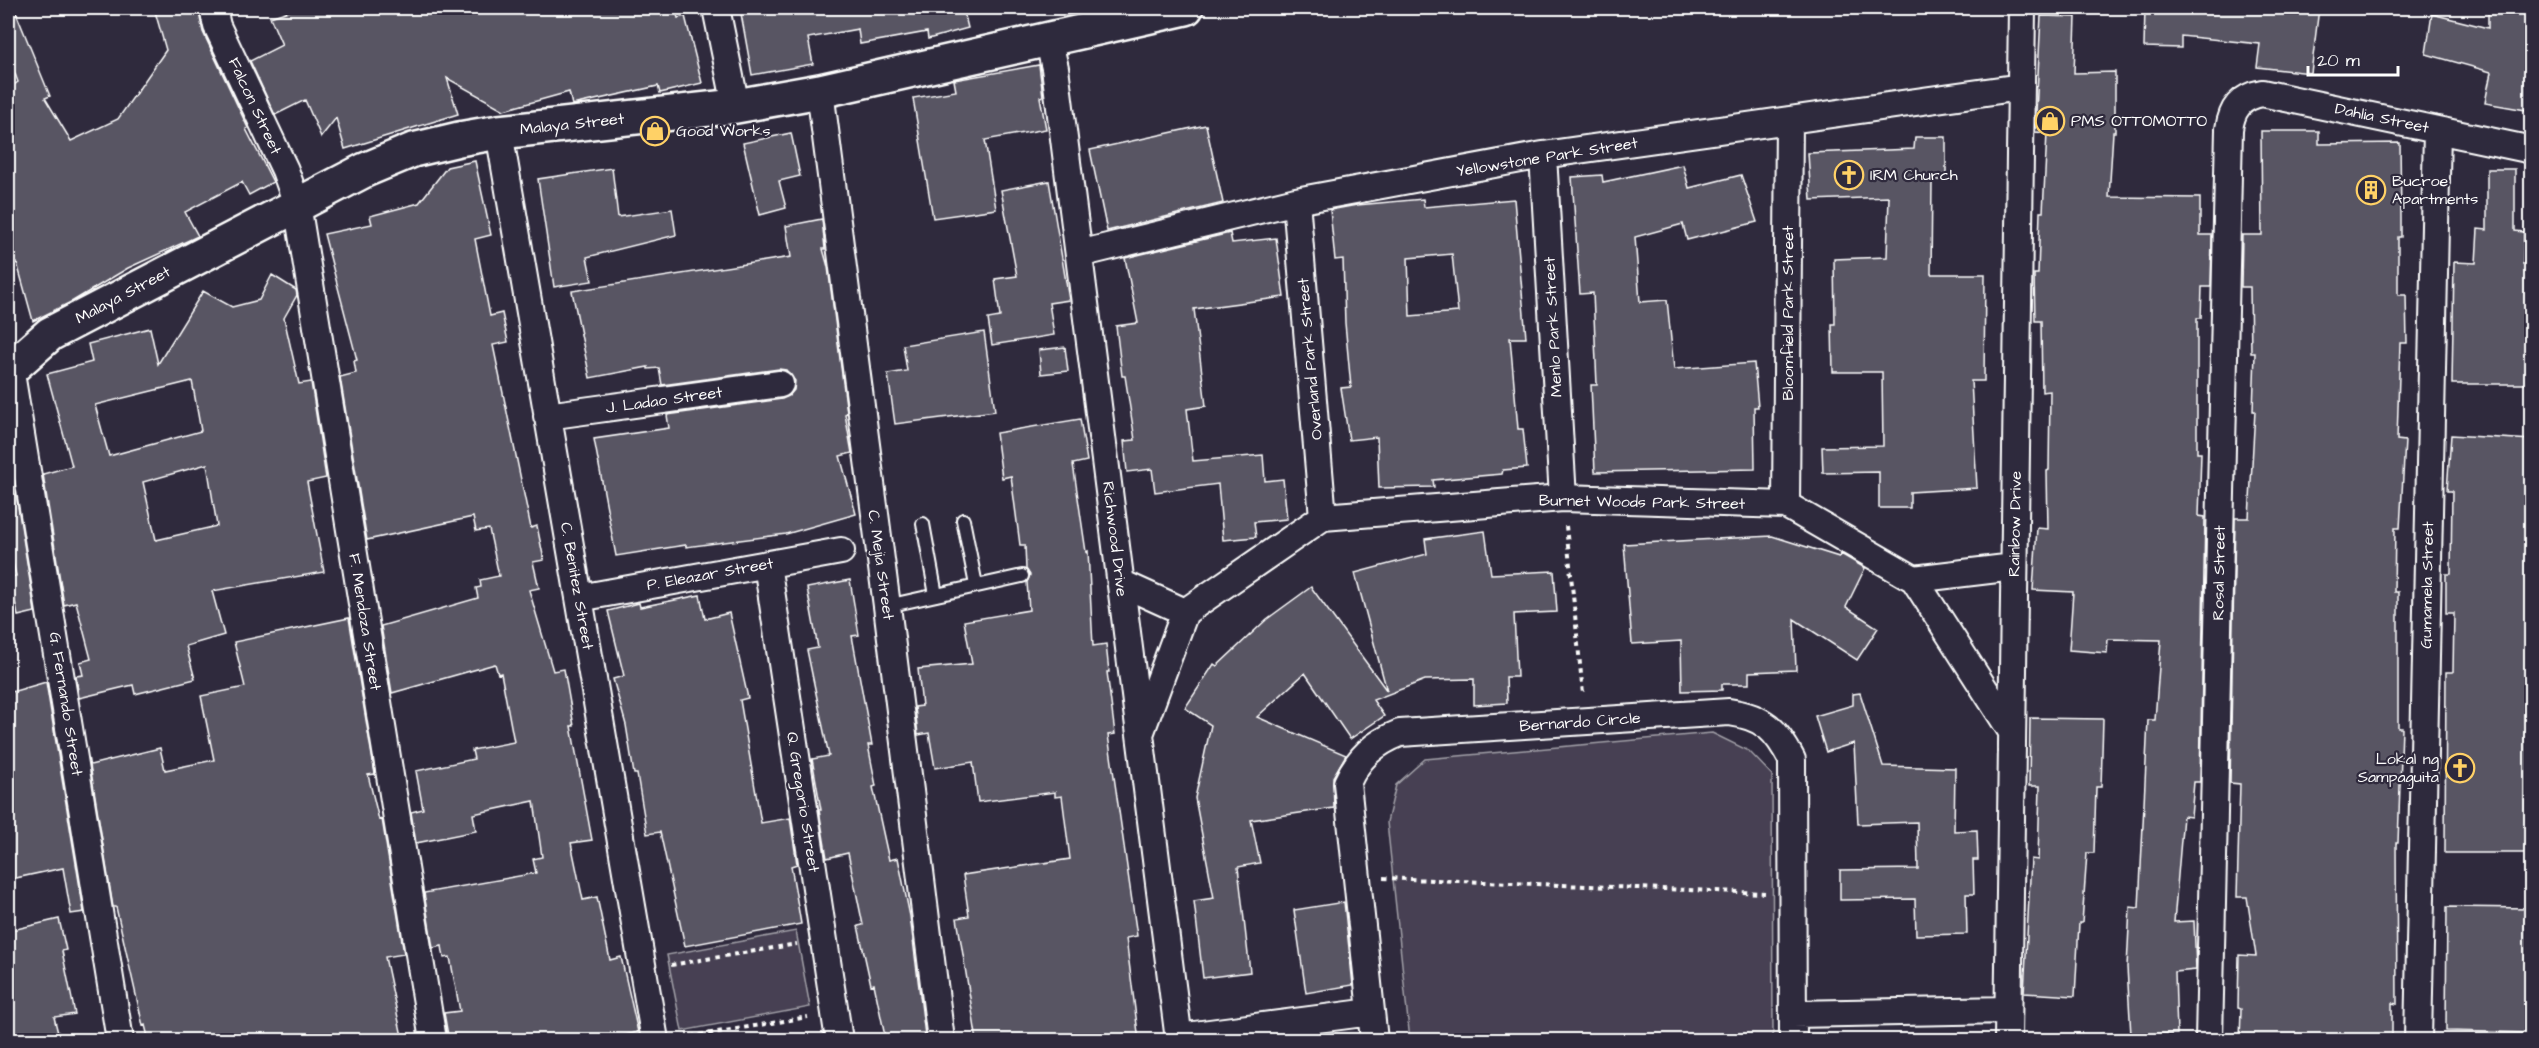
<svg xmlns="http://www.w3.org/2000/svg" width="2539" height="1048" font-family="'Architects Daughter',sans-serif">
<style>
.green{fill:#464152;stroke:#a2a0a8;stroke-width:1.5}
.building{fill:#595564;stroke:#fff;stroke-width:1.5;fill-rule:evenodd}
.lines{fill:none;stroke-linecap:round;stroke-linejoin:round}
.lane-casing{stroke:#fff;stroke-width:16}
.street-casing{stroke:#fff;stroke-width:30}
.secondary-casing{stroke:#fff;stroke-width:38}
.path{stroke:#fff;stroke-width:4;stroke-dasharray:4.5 4.5;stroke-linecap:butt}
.lane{stroke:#2f2a3d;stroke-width:12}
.street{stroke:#2f2a3d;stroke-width:26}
.secondary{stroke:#2f2a3d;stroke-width:33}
.labels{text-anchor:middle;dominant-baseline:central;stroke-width:4.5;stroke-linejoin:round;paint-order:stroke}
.street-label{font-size:16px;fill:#fff;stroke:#2f2a3d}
.poi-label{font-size:16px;fill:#fff;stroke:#2f2a3d;text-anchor:start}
</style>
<rect width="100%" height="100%" fill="#2f2a3d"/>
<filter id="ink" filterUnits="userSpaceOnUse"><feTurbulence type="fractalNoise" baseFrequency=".0167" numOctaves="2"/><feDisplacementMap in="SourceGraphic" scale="12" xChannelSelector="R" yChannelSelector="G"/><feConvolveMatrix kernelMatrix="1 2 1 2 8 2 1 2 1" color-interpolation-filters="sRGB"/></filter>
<g filter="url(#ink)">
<path class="green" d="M 1712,733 L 1749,751 L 1772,775 L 1773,1040 L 1410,1040 L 1387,822 L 1396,785 L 1425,759 Z
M 796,931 L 810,1007 L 682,1031 L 667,955 Z"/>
<path class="building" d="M 8,8 L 14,8 L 50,96 L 45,98 L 71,141 L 118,119 L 166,50 L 154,8 L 198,8 L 203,32 L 248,128 L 246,129 L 273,182 L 249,195 L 242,182 L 185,212 L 198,236 L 128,268 L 73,301 L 33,321 L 17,263 L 8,265 L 8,89 L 18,82 L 8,55 Z
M 298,8 L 675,8 L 678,18 L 685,16 L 702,83 L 660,93 L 658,86 L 572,105 L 569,92 L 504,110 L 447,78 L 458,114 L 345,149 L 336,118 L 321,137 L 305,100 L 275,115 L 250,61 L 282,45 L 270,17 Z
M 740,8 L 963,8 L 968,28 L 928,39 L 927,32 L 860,44 L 858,29 L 808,38 L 813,64 L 752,75 Z
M 2145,8 L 2319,8 L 2311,73 L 2257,67 L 2260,44 L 2181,36 L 2181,48 L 2144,47 Z
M 2488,8 L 2532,8 L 2532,111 L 2485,103 L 2491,72 L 2426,54 L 2432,14 L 2488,28 Z
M 2041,16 L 2076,17 L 2074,73 L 2115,72 L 2115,132 L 2113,132 L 2109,197 L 2200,198 L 2200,235 L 2212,235 L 2211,287 L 2202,287 L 2201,318 L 2197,318 L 2197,453 L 2201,453 L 2199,516 L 2205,517 L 2200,782 L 2194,782 L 2191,817 L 2183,816 L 2174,922 L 2194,921 L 2196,970 L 2175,972 L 2177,1034 L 2131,1035 L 2127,967 L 2130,907 L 2139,908 L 2148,720 L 2155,720 L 2161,640 L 2108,639 L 2107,653 L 2069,650 L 2073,592 L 2033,590 L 2037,528 L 2048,529 L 2047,471 L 2049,470 L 2050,391 L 2042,392 L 2041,321 L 2035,321 L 2034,274 L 2038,274 L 2040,212 L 2043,212 L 2047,133 L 2035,132 Z
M 1039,65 L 1043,96 L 1040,97 L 1046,129 L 985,140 L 996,209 L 933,218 L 913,98 L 956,91 L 954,80 Z
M 1206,125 L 1223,203 L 1107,231 L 1090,150 Z
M 2261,131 L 2319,131 L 2319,144 L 2400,143 L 2401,218 L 2401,237 L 2398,237 L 2398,295 L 2406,295 L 2407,343 L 2400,343 L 2397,440 L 2405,441 L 2400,528 L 2395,528 L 2394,592 L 2398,592 L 2398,728 L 2402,728 L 2398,843 L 2396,843 L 2397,1004 L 2392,1003 L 2392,1041 L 2240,1041 L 2241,1009 L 2238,1008 L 2239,955 L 2256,956 L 2247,897 L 2237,897 L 2240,784 L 2230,783 L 2235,518 L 2249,518 L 2255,411 L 2253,411 L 2255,353 L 2251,353 L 2250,287 L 2241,287 L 2242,235 L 2262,235 Z
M 791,133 L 800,176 L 779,181 L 786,208 L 760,215 L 743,143 Z
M 1915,137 L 1946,137 L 1946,180 L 1932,180 L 1931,274 L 1985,274 L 1984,381 L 1971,381 L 1977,488 L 1910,492 L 1910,508 L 1879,508 L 1879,472 L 1823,473 L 1822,447 L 1883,446 L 1882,372 L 1833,372 L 1832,324 L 1835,324 L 1834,259 L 1887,257 L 1889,197 L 1811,200 L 1808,153 L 1914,149 Z
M 475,161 L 491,235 L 475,239 L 490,316 L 502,313 L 508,342 L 493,345 L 531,528 L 537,526 L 544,560 L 533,562 L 539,588 L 529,590 L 553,671 L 564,669 L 574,726 L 571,726 L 592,840 L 571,843 L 583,900 L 597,897 L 610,960 L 621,957 L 638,1032 L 601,1041 L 449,1041 L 444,1013 L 460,1011 L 450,957 L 444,958 L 442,946 L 433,948 L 424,893 L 536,873 L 533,859 L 542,857 L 534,801 L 473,814 L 476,831 L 416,843 L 411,812 L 423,809 L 416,771 L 474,759 L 472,750 L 514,742 L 501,673 L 498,674 L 495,664 L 392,693 L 381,626 L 478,598 L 476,588 L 481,587 L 480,580 L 499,576 L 489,529 L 476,531 L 473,517 L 367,540 L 340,377 L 356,373 L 354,361 L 357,360 L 324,234 L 372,224 L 370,216 L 419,203 L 447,167 Z
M 1683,165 L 1689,188 L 1741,175 L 1757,222 L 1687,240 L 1683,224 L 1635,237 L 1640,302 L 1667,300 L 1674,369 L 1754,363 L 1758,407 L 1754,407 L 1755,469 L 1595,472 L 1591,385 L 1597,385 L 1593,293 L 1580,294 L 1572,177 L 1602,175 L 1603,182 Z
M 612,168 L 618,217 L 672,209 L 676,235 L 587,257 L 592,281 L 554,287 L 538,179 Z
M 2487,169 L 2515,169 L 2515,231 L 2524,232 L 2523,264 L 2532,265 L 2532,384 L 2452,384 L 2454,262 L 2476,263 L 2478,229 L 2487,230 Z
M 1049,181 L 1069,300 L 1049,303 L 1054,335 L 992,345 L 988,319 L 1000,317 L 995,279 L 1017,276 L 1001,190 Z
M 1423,199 L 1424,207 L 1514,199 L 1526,338 L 1510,338 L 1518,429 L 1523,429 L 1527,468 L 1503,470 L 1502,474 L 1433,480 L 1434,487 L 1379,488 L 1377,437 L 1349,440 L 1341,388 L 1351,387 L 1345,323 L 1343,259 L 1335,260 L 1330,210 L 1357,205 ZM 1452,254 L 1458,312 L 1410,316 L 1408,258 Z
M 822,219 L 825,249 L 823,249 L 828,267 L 847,413 L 845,414 L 852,453 L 840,456 L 856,514 L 786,534 L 686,547 L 686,545 L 616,556 L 594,439 L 669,428 L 667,415 L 782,399 L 789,396 L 794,390 L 795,381 L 786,370 L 779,369 L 662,385 L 659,368 L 648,369 L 648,367 L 590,378 L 572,291 L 791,257 L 786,226 Z
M 1230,233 L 1232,243 L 1276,238 L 1284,297 L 1194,309 L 1206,406 L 1187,409 L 1193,461 L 1263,455 L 1265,481 L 1283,479 L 1287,519 L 1254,522 L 1256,537 L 1223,540 L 1218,484 L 1155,492 L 1152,469 L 1127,472 L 1124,441 L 1135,440 L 1125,376 L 1122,376 L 1116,326 L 1138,323 L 1125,258 Z
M 272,275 L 296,290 L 297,295 L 284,318 L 299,384 L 311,382 L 326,478 L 307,482 L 324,572 L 212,591 L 224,635 L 186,646 L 195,679 L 135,694 L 133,685 L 79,698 L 76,676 L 83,675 L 80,662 L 91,659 L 76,602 L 64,605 L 43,474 L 72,466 L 47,374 L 92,362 L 88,344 L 150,328 L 158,364 L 203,291 L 232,307 L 259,300 ZM 192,381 L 201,431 L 109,456 L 95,405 ZM 207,464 L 217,526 L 156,540 L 143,482 Z
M 984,332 L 995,411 L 895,424 L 888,374 L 907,371 L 903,345 Z
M 1065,347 L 1068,371 L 1041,374 L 1039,350 Z
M 1080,419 L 1087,461 L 1073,464 L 1086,552 L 1088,551 L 1093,646 L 1106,644 L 1109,672 L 1107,672 L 1115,734 L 1108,735 L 1137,936 L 1126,938 L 1139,1041 L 977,1041 L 957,918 L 969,916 L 963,875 L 1070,859 L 1062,796 L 1055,797 L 1055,792 L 978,802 L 973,762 L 935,768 L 929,733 L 918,735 L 915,707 L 922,706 L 918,669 L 972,664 L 964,621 L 1029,610 L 1027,582 L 1030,575 L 1026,569 L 1025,545 L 1020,545 L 1011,476 L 1002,478 L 996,433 Z
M 2451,435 L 2532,440 L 2532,849 L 2526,849 L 2526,853 L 2445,853 L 2446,672 L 2453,672 L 2454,613 L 2446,613 L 2446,574 L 2451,574 L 2452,491 L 2447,491 Z
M 14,482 L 35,612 L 18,616 L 10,577 L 16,576 L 8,540 L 8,483 Z
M 1485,531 L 1491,574 L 1554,571 L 1557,612 L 1514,614 L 1517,677 L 1506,677 L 1507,703 L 1474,705 L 1474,679 L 1425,680 L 1373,700 L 1384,716 L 1350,739 L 1305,673 L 1257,717 L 1346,755 L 1333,777 L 1334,808 L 1251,820 L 1260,863 L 1238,867 L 1250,972 L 1203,978 L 1194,901 L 1214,898 L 1195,798 L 1211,725 L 1185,708 L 1214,664 L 1217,666 L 1267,619 L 1311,587 L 1387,691 L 1355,573 L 1427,554 L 1425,539 Z
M 1772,536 L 1839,557 L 1841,554 L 1865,568 L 1846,607 L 1878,628 L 1857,660 L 1794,619 L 1796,670 L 1749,672 L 1749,684 L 1722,684 L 1722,690 L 1682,691 L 1681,641 L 1632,644 L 1624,544 Z
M 850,580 L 859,635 L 852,636 L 872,745 L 868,745 L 876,786 L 873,787 L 889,860 L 898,858 L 910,916 L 925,1035 L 897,1041 L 886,1041 L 874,984 L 871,985 L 858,926 L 863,925 L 848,853 L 827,858 L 819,810 L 821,810 L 812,759 L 829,756 L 807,650 L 818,648 L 807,588 Z
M 700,595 L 705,619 L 729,613 L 748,698 L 740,700 L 761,823 L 790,818 L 797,864 L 791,866 L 801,924 L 685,946 L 660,832 L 647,834 L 637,774 L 634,774 L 626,725 L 613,679 L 624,676 L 608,611 L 639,603 L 640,607 Z
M 349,618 L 375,774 L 368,775 L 379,820 L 382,819 L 404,954 L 385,957 L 403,1041 L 149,1041 L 145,1025 L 143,1026 L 116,907 L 113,907 L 90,765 L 160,748 L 165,770 L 214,760 L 201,696 L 245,687 L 234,642 Z
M 46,682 L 84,912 L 71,914 L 63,868 L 11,879 L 8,864 L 8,693 Z
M 1860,693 L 1883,766 L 1955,768 L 1954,831 L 1977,830 L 1978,860 L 1973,860 L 1974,894 L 1966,894 L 1967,934 L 1916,935 L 1915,899 L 1840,900 L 1840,870 L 1918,869 L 1917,822 L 1858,824 L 1854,743 L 1826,752 L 1815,716 L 1853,705 L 1853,694 Z
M 2030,718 L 2103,719 L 2101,787 L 2096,787 L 2094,853 L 2087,853 L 2082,923 L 2079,923 L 2075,996 L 2024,993 L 2031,859 L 2038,860 L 2040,786 L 2029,786 Z
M 1344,902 L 1353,985 L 1306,993 L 1294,910 Z
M 2447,907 L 2532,908 L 2532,1033 L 2446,1031 Z
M 59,919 L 66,950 L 62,951 L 75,1014 L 54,1017 L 60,1041 L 8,1041 L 8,931 Z"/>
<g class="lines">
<g class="lane-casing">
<path id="lane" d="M 963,520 L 976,585
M 923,524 L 936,595
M 887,606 L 1022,576"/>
</g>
<g class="street-casing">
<path id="street" d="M 213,8 L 217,26 L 285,170 L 297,204 L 433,1040
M 716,8 L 736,106
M 1048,38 L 1055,68 L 1179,1040
M 820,91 L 887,606 L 941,1040
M 499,132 L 655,1040
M 1543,155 L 1563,498
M 1296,201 L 1323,517
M 1079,254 L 1296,201 L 1543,155 L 2021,87
M 10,367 L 120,1040
M 547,416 L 780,384
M 1786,505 L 1789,120
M 767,564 L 839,1040
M 1914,579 L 2014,567
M 1121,583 L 1185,612
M 579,598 L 841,551
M 1140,734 L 1185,612 L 1323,517 L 1563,498 L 1786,505 L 1914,579 L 2012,732
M 1793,1014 L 2008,1010
M 1179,1037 L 1371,1012
M 1374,1040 L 1347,783 C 1358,758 1374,743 1400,733 L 1729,712 C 1764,717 1776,729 1792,760 L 1793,1040
M 2008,1040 L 2022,8
M 2209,1040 L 2229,129 C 2232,109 2240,97 2262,93 L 2532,150
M 2418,1040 L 2437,130"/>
</g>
<g class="secondary-casing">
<path id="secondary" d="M 8,371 L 50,334 L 365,170 L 413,150 L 459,139 L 499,132 L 736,106 L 820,91 L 1186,8"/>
</g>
<path class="path" d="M 1566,526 L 1583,694
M 1383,878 L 1765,893
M 671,965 L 797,944
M 682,1038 L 808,1017"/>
<use href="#lane" class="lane"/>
<use href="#street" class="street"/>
<use href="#secondary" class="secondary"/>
</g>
</g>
<defs>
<g id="shop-ring" transform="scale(1.5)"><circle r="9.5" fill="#2f2a3d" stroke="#ffd166" stroke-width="1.5"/><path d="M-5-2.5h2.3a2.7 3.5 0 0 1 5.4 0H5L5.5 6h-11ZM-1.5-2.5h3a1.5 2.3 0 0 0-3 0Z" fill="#ffd166"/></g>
<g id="church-ring" transform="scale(1.5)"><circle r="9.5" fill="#2f2a3d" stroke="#ffd166" stroke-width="1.5"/><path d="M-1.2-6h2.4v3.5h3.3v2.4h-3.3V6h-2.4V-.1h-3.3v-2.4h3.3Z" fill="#ffd166"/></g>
<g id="building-ring" transform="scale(1.5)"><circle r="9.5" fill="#2f2a3d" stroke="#ffd166" stroke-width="1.5"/><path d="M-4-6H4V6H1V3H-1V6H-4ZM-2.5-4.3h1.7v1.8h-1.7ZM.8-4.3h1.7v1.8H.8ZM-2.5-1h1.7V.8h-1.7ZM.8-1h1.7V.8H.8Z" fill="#ffd166"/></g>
</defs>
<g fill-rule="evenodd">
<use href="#shop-ring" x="2050" y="121"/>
<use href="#shop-ring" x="655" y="131"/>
<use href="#church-ring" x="1849" y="175"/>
<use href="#building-ring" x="2371" y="190"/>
<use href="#church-ring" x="2460" y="768"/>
</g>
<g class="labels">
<g class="street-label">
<text transform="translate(255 106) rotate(65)">Falcon Street</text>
<text transform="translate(2382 118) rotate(12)">Dahlia Street</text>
<text transform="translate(572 124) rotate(-6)">Malaya Street</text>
<text transform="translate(1547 157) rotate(-9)">Yellowstone Park Street</text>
<text transform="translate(123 295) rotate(-28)">Malaya Street</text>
<text transform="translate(1788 313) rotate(-90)">Bloomfield Park Street</text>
<text transform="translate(1553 327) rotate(-93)">Menlo Park Street</text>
<text transform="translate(1310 359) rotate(-95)">Overland Park Street</text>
<text transform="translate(664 400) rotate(-8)">J. Ladao Street</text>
<text transform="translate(1642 502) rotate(1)">Burnet Woods Park Street</text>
<text transform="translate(2015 524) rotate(-89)">Rainbow Drive</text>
<text transform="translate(1115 539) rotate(83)">Richwood Drive</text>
<text transform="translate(881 565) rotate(82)">C. Mejia Street</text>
<text transform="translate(2219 573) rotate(-89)">Rosal Street</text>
<text transform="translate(710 574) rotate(-10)">P. Eleazar Street</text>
<text transform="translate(2427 585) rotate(-89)">Gumamela Street</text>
<text transform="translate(577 586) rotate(80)">C. Benitez Street</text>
<text transform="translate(365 622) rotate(81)">F. Mendoza Street</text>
<text transform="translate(66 704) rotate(81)">G. Fernando Street</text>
<text transform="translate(1580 722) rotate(-4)">Bernardo Circle</text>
<text transform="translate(803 802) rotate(81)">Q. Gregorio Street</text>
</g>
<g class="poi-label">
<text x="2071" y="121">PMS OTTOMOTTO</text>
<text x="676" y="131">Good Works</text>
<text x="1870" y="175">IRM Church</text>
<text x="2392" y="181">Bucroe<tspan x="2392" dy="18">Apartments</tspan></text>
<text x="2439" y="759" text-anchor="end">Lokal ng<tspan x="2439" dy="18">Sampaguita</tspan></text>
</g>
</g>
<rect width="2539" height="1048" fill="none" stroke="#2f2a3d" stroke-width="30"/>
<rect x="15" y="15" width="2509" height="1018" fill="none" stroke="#fff" stroke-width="2" filter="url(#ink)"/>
<path d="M2308 66v9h90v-9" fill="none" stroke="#ffffff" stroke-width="3"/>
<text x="2317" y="66" font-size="18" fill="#ffffff" stroke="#2f2a3d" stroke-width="4.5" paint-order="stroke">20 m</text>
</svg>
